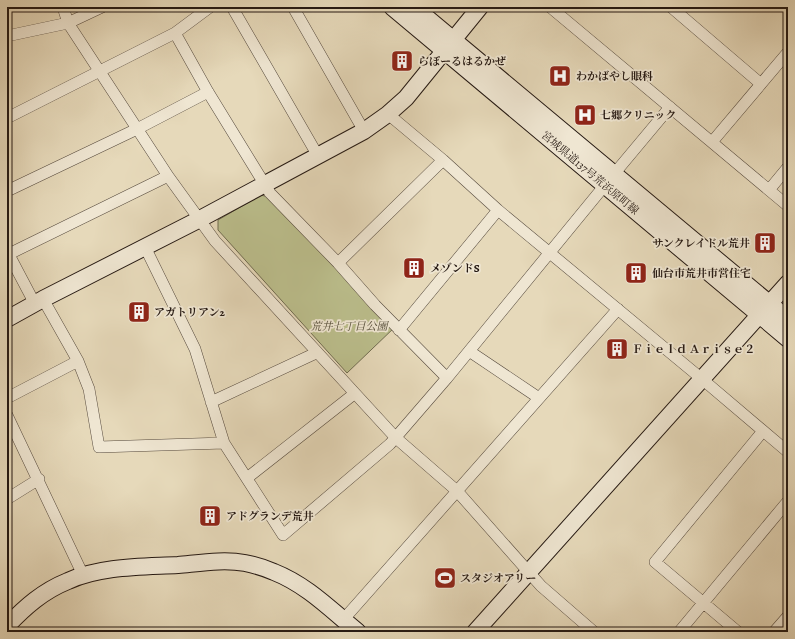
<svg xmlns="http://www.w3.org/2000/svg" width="795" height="639" font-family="Alegreya,'Noto Serif JP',serif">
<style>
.park{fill:#bbbe8c;stroke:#706c50}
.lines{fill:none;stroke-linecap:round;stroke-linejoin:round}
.street-casing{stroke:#55493d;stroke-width:12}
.secondary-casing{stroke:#251913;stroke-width:18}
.street{stroke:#efe6d2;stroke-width:11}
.secondary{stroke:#efe6d2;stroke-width:16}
.labels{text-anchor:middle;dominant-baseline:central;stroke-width:3.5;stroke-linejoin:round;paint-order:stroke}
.poi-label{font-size:11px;font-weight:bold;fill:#251913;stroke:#efe6d2;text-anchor:start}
.street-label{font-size:11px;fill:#251913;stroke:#efe6d2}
.park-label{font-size:11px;font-style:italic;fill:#524b37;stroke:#efe6d2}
</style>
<rect width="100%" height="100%" fill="#e6d9ba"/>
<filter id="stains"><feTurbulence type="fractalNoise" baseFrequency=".005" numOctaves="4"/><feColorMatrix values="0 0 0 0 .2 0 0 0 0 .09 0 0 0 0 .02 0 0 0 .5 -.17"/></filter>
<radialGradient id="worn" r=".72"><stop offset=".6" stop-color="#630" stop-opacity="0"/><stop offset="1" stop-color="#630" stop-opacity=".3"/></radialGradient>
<path class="park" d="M 261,195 L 268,197 L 396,326 L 347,373 L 218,230 L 218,220 Z"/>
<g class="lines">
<g class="street-casing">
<path id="street" d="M 63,7 L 68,23 L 168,176 L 215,241 L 396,438 L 457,491 L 541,586 L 594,632
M 232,7 L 318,156
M 293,7 L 364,131
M 550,7 L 788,206
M 671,7 L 761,84
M 175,33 L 208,92 L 270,193 L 338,263 L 375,305 L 447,378
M 7,36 L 68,23 L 102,7
M 388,114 L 443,160 L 498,210 L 702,379 L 788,452
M 7,118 L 175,33 L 210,7
M 712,142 L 788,52
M 614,174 L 670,107
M 769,190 L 788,167
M 7,191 L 137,129 L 208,92
M 145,247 L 195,349 L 224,443 L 283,535 L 390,444 L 447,378 L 605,185
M 7,251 L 35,304
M 7,255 L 168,176
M 338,263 L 443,160
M 43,299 L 78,361 L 89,389 L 99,447 L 224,443
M 399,330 L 498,210
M 469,351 L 539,398
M 7,398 L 78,361
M 211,402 L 316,353
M 7,415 L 83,575
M 247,478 L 354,394
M 7,499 L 39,479
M 343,620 L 618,309
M 679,632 L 788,501
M 738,632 L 655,562 L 763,431
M 774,632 L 788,616"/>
</g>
<g class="secondary-casing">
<path id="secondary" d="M 392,7 L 788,339
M 414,7 L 788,319
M 7,319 L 43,299 L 200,219 L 364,131 L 388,114 L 406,98 L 480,7
M 7,626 C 25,607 43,591 68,581 C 101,566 142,567 178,565 C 200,563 224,559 245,563 C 255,565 265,568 274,572 C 307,585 331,610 358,632
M 475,632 L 788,283"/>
</g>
<use href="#street" class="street"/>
<use href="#secondary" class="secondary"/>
</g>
<defs>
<g id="building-square" transform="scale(1.15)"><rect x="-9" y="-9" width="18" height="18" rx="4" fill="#8f2418" stroke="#efe6d2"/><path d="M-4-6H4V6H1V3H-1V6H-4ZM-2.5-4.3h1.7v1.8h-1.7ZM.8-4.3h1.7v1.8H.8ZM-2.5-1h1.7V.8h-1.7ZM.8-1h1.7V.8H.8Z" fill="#fff"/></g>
<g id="hospital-square" transform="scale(1.15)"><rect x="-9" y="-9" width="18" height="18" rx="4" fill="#8f2418" stroke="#efe6d2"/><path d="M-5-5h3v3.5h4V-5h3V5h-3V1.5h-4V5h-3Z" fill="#fff"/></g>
<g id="stadium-square" transform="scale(1.15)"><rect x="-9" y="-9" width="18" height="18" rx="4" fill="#8f2418" stroke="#efe6d2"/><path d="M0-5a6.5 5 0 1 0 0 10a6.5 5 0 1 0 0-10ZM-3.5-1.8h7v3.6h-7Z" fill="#fff"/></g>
</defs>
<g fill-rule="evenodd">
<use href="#building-square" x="402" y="61"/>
<use href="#hospital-square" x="560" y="76"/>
<use href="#hospital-square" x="585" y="115"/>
<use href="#building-square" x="765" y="243"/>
<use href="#building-square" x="414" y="268"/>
<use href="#building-square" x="636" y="273"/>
<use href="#building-square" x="139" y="312"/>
<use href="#building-square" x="617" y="349"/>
<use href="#building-square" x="210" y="516"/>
<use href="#stadium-square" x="445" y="578"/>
</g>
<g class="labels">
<g class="poi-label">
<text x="418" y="61">らぽーるはるかぜ</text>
<text x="576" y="76">わかばやし眼科</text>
<text x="600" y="115">七郷クリニック</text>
<text x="750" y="243" text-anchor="end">サンクレイドル荒井</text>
<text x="430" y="268">メゾンドS</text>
<text x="652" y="273">仙台市荒井市営住宅</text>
<text x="154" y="312">アガトリアン2</text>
<text x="632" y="349">Ｆｉｅｌｄ Ａｒｉｓｅ２</text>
<text x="226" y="516">アドグランデ荒井</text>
<text x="460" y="578">スタジオアリー</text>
</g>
<g class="street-label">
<text transform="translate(590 173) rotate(40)">宮城県道137号荒浜原町線</text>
</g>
<g class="park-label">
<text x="349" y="326">荒井七丁目公園</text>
</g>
</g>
<rect width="795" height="639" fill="none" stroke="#e6d9ba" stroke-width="24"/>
<rect x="8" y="8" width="779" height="623" fill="none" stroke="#251913" stroke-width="2"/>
<rect x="12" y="12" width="771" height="615" fill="none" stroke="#251913"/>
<rect width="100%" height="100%" filter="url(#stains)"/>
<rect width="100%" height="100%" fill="url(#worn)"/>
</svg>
